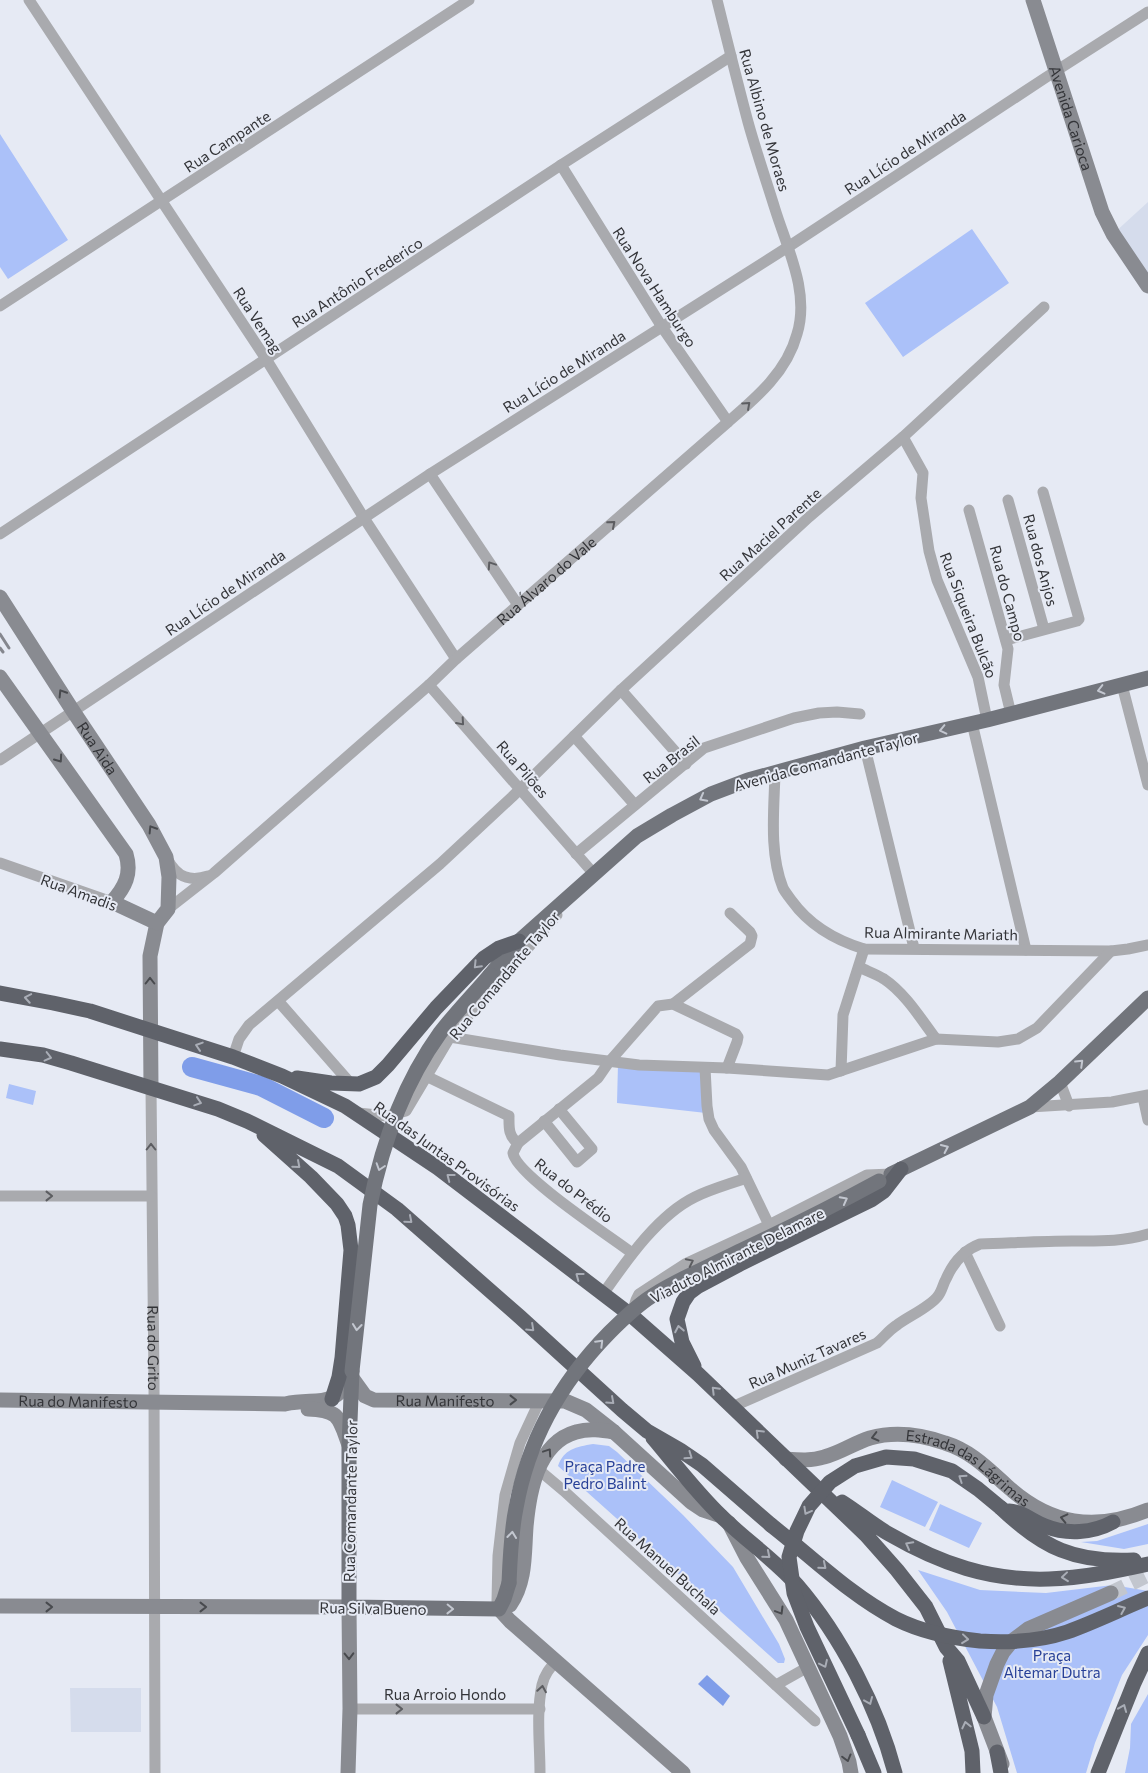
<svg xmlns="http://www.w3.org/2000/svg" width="1148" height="1773" font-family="Commissioner,sans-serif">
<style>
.built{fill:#d5dcec}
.green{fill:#abc1f9}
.water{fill:#7f9de9}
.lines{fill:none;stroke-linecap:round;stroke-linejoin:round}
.river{stroke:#7f9de9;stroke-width:20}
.secondary-tunnel{stroke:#c2c6ce;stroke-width:15;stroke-dasharray:15 8;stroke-linecap:butt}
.street{stroke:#a9aaae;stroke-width:11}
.secondary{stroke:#898b91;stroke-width:15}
.primary{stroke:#72757c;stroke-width:15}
.highway{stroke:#5f626a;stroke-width:15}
.rail{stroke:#85878e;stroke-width:3}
.primary-bridge{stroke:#72757c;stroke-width:15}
.highway-bridge{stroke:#5f626a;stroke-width:15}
.oneway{stroke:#5c5d61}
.oneway2{stroke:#c3c7d0}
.oneway3{stroke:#484a4e}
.oneway4{stroke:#a9adb6}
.labels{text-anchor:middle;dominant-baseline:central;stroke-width:4;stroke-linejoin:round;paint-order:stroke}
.street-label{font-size:15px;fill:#333438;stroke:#e6eaf4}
.park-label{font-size:15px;fill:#274098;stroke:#e6eaf4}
</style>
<rect width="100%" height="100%" fill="#e6eaf4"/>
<path class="built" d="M 1148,202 L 1148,286 L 1113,234 Z
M 70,1688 L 141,1688 L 141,1732 L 71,1732 Z"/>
<path class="green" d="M 0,134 L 68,240 L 8,279 L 0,267 Z
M 972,229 L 1009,283 L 903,357 L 865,303 Z
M 618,1064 L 705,1068 L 706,1113 L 617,1103 Z
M 9,1084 L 36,1091 L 33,1105 L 6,1098 Z
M 593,1444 L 609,1446 L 617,1452 L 683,1515 L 733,1567 L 779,1644 L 785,1659 L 784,1663 L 778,1663 L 558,1466 C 564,1449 576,1447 593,1444 Z
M 892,1480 L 938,1502 L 925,1527 L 880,1507 Z
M 940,1504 L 982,1523 L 969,1548 L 929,1530 Z
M 1148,1524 L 1148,1544 L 1124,1549 L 1081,1542 L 1097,1541 Z
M 918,1570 L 980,1590 L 1046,1593 L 1113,1585 L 1148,1591 L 1148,1635 L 1122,1675 L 1095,1743 L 1086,1773 L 1017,1773 L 997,1707 L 947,1612 Z
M 1148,1694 L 1148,1773 L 1125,1773 L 1130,1748 L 1131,1724 Z"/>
<path class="water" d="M 707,1675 L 730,1696 L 723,1706 L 698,1684 Z"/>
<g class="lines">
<path class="river" d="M 192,1067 L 261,1086 L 324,1118"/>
<path class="secondary-tunnel" d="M 1111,1593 L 1148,1575"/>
<g class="street">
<path d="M 29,0 L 266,359 L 364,518 L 456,659"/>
<path d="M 561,165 L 662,327 L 728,422"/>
<path d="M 0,306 L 469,0"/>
<path d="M 903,437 L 923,473 L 921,498 L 929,551 L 937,580 L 978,677 L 987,720"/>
<path d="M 430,474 L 518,605"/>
<path d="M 1008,500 L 1044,629"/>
<path d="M 969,510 L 1008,649 L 1004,685 L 1011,714"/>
<path d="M 0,534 L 561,165 L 731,56"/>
<path d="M 1006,640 L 1077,621 L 1079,619 L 1043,492"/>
<path d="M 429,685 L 594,874"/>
<path d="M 1122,685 L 1148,785"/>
<path d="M 621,690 L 686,764"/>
<path d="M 972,723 L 1026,950"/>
<path d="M 574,736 L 635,805"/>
<path d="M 865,748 L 914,948"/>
<path d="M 0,760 L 430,474 L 788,247 L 1045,78 L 1148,12"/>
<path d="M 775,773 C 774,810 769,853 783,888 C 785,892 789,897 792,901 C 810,926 835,940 864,949 L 1111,951 L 1128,949 L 1148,945"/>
<path d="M 576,854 L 704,748 L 794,718 L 819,713 L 837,712 L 860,714"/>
<path d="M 168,860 C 177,877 190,882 208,876"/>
<path d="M 0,863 L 112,902"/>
<path id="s1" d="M 168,909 L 214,873 L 429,685 L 456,659 L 728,422 C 756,398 787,372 797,334 C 810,292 787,248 775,209 C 766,180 756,151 748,122 C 737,81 727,40 717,0"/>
<path d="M 859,967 C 867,971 876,974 884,979 C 905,993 921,1019 936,1039"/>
<path d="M 279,1002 L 351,1084"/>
<path d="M 673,1004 L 750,944 L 752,936 L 750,932 L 730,913"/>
<path d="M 450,1037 L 560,1055 L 639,1065 L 727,1068 L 828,1075 L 936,1039 L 998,1042 L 1018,1039 L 1037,1028 L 1111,951"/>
<path d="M 233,1057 L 239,1039 L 249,1025 L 440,864 L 512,797 L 621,690 L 809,517 L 903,437 L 1044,307"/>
<path d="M 705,1068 L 707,1106 L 709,1119 L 714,1130 L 741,1167 L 769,1225"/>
<path d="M 841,1071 L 843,1015 L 864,949"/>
<path d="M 426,1076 L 509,1116 C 509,1127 508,1136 518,1143 L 598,1078 L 609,1062 L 658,1006 L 673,1004 L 736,1034 L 738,1037 L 737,1042 L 727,1068"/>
<path d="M 1060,1082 L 1069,1106"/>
<path id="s2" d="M 151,1088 L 154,1383 L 155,1773"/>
<path d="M 1143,1097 L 1148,1120"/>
<path d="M 1030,1107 L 1112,1102 L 1148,1095"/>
<path d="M 358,1113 L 387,1116 L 406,1111 L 450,1037 L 467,1017 L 557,915"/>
<path d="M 544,1121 L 577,1162 L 592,1149 L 559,1109"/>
<path d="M 518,1143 L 513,1153 C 516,1175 611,1237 632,1253"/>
<path d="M 0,1196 L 151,1196"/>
<path d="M 965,1252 L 1000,1326"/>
<path d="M 603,1294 C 627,1260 658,1215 695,1197 C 711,1189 730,1184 746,1178"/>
<path d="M 633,1310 L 636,1300 L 639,1294 L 685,1264 L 769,1225 L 867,1175 L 892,1174"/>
<path d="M 732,1407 L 877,1343 C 884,1337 889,1330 897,1325 C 909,1316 930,1307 938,1296 C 942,1291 943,1284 946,1279 C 953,1263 964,1250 980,1244 C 1011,1243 1042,1241 1072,1241 C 1099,1241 1122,1242 1148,1234"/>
<path d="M 539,1470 L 564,1491 L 815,1721"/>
<path d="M 499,1609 L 497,1601 L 498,1556 L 505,1495 L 520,1443 L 540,1400"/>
<path d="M 776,1685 L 808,1667"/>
<path d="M 350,1709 L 540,1709"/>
<path d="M 540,1773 C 540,1745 536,1713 542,1685 C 544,1675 550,1668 556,1661"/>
</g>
<g class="secondary">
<path id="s3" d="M 1033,0 L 1102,212 L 1113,234 L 1148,286"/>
<path id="s4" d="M 0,597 L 73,711 L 149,825 L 166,857 L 169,877 L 168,909 L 157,923 L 150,956 L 151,1088"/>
<path d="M 0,677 L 126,854 C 132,874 125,887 112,902 L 157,923"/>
<path id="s5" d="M 0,1400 L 285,1404 C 317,1397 331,1410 352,1378 L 365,1396 L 374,1400 L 565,1401 L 586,1410 L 614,1432 L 691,1502 L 703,1510 L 721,1516"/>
<path d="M 308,1409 C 340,1410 339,1418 349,1445"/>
<path d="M 614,1432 C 602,1430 589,1428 576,1432 C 537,1443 529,1493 526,1527 C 524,1554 526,1582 510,1605 L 499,1609 L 510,1621 L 683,1773"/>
<path id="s6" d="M 786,1459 C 799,1460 812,1461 824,1457 C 840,1453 854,1443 870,1438 C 895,1431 922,1435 945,1443 C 971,1451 988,1469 1007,1486 C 1050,1525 1095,1532 1148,1510"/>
<path d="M 729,1523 L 747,1558 L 786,1620 L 840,1736 L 849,1762 L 851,1773"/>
<path d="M 0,1606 L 349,1607 L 350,1709 L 348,1773"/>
<path d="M 1002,1764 L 984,1717 L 986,1695 L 997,1664 L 1003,1652 L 1012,1641 L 1028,1629 L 1111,1593"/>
</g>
<path class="primary" d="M 490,975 L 519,941 L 637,836 L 672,815 L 711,794 L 748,780 L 865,748 L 987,720 L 1148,678
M 891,1174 L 1030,1107 L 1060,1082 L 1148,998
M 352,1371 L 349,1446 L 349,1607 L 499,1609 L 504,1599 L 509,1583"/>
<path class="highway" d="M 0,993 L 53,1003 L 90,1011 L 233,1057 L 282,1076 L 345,1106 L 438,1168 L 632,1316 L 698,1374 L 866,1535 L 897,1570 L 926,1607 L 946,1647 L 958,1661 L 984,1717
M 0,1049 L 43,1055 L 71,1063 L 218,1109 L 247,1121 L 338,1166 L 397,1209 L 520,1317 L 622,1410 L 647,1431 L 680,1450 L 702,1465 L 771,1525
M 297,1078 L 331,1083 L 359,1084 L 376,1077 L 388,1065 L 436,1008 L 484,958 L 499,948 L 519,941
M 264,1135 L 311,1177 L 337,1204 L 345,1216 L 348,1225 L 351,1250 L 342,1358 L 339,1377 L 332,1399
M 694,1366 L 682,1342 L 677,1319 L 683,1302 L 689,1293 L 697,1287 L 742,1263 L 871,1200 L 884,1191 L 901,1169
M 653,1438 C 675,1464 696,1492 721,1516 C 745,1540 774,1559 797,1585 C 841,1636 878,1708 895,1773
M 842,1502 C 858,1512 873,1525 889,1534 C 941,1564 990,1581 1049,1579 C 1083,1578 1116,1571 1148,1564
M 1001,1508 C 1043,1548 1075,1563 1134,1560
M 1009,1511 C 1023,1512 1032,1521 1045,1526 C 1067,1535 1093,1533 1113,1522
M 950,1661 L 972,1751 L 973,1773
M 858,1735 L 874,1773
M 997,1752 L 1001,1773
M 1098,1773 L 1134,1683 L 1148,1653"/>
<path class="rail" d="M 0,634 L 9,648
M 0,648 L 3,652"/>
<path class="primary-bridge" d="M 352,1371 L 370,1205 C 382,1145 404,1083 440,1033 C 455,1013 474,994 490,975
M 509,1583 C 510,1558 511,1532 516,1508 C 528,1440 561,1382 609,1333 C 622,1320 636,1306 652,1296 C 680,1278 711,1266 740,1251 C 787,1229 833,1206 879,1181"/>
<path class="highway-bridge" d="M 771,1525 C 812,1557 850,1595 896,1619 C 922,1632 952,1638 980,1641 C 1009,1643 1040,1641 1067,1632 C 1095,1622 1121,1609 1148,1598
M 858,1735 L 807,1627 L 794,1593 L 789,1557 L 797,1531 L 809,1506 L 830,1482 L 855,1466 L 886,1457 L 914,1459 L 952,1471 L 978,1489 L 1001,1508"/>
</g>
<defs><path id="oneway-chevron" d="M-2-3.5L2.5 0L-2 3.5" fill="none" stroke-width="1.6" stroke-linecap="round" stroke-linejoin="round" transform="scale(1.25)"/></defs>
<g class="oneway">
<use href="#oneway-chevron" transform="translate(747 405) rotate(-42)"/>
<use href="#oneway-chevron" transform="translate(612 524) rotate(-41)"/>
<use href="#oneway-chevron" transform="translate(491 565) rotate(-124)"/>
<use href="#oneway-chevron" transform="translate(461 722) rotate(49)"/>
<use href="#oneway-chevron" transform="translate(151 1147) rotate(-90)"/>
<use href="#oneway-chevron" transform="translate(49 1196)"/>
<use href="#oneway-chevron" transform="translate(690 1262) rotate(-26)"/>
<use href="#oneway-chevron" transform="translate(542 1689) rotate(-81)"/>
<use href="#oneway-chevron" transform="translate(399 1709)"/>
</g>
<g class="oneway2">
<use href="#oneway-chevron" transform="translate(1101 690) rotate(166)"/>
<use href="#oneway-chevron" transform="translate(943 730) rotate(167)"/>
<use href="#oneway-chevron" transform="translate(703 798) rotate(152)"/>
<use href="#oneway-chevron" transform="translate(1080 1063) rotate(-44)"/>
<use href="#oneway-chevron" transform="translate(945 1148) rotate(-25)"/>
<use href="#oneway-chevron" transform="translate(380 1167) rotate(108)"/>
<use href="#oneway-chevron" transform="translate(844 1200) rotate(-28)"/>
<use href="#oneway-chevron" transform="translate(357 1327) rotate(96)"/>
<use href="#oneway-chevron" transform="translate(600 1343) rotate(-45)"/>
<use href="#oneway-chevron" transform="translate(512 1535) rotate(-84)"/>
<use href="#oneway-chevron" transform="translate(450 1609) rotate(1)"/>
</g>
<g class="oneway3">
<use href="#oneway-chevron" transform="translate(62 693) rotate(-122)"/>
<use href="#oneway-chevron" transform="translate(59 759) rotate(55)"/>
<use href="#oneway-chevron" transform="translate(152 829) rotate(-122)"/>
<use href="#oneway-chevron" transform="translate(150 981) rotate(-90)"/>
<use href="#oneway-chevron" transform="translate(513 1400)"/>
<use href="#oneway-chevron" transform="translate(875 1437) rotate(166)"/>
<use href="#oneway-chevron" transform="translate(548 1452) rotate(-56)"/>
<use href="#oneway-chevron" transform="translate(1064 1518) rotate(-167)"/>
<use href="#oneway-chevron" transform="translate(49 1607)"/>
<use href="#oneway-chevron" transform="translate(203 1607)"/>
<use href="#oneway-chevron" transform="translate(780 1611) rotate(59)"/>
<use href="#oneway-chevron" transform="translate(349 1656) rotate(89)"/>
<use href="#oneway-chevron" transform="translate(847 1758) rotate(75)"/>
</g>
<g class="oneway4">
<use href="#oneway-chevron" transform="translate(477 965) rotate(134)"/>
<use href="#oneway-chevron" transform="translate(28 998) rotate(-170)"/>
<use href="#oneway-chevron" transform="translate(199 1046) rotate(-162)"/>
<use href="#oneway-chevron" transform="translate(48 1057) rotate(14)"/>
<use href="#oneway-chevron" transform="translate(198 1102) rotate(18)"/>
<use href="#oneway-chevron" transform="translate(297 1165) rotate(41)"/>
<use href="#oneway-chevron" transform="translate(450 1177) rotate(-142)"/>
<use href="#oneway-chevron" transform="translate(409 1220) rotate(41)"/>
<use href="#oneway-chevron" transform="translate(579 1276) rotate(-143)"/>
<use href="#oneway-chevron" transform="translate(531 1328) rotate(43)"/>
<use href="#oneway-chevron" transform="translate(679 1329) rotate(-101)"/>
<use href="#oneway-chevron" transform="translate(715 1390) rotate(-135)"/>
<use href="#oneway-chevron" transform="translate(611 1401) rotate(42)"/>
<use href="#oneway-chevron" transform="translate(759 1433) rotate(-136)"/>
<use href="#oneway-chevron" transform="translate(689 1456) rotate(35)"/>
<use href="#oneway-chevron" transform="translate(962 1478) rotate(-146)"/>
<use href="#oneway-chevron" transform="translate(807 1511) rotate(119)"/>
<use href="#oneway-chevron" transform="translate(909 1545) rotate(-152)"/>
<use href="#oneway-chevron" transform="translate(767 1555) rotate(40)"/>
<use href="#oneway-chevron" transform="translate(823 1566) rotate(40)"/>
<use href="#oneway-chevron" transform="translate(1065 1577) rotate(174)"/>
<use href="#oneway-chevron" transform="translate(1122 1609) rotate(-23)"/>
<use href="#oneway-chevron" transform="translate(965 1639) rotate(6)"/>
<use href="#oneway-chevron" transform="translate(824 1664) rotate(65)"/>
<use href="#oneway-chevron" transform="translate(869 1701) rotate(67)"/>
<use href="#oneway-chevron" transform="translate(1123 1708) rotate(-68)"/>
<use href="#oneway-chevron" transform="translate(966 1725) rotate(-103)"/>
</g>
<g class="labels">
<g class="street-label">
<text stroke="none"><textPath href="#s3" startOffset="124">Avenida Carioca</textPath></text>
<text transform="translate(765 120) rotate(74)">Rua Albino de Moraes</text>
<text transform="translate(227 141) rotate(-33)">Rua Campante</text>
<text transform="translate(905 152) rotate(-33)">Rua Lício de Miranda</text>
<text transform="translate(357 282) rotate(-33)">Rua Antônio Frederico</text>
<text transform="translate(655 287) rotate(57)">Rua Nova Hamburgo</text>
<text transform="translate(258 320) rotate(57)">Rua Vemag</text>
<text transform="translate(564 371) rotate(-32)">Rua Lício de Miranda</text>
<text transform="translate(770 534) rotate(-42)">Rua Maciel Parente</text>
<text transform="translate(1041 560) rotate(75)">Rua dos Anjos</text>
<text stroke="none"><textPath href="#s1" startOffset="501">Rua Álvaro do Vale</textPath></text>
<text transform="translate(225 592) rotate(-34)">Rua Lício de Miranda</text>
<text transform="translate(1008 593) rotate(75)">Rua do Campo</text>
<text transform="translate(969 615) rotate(69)">Rua Siqueira Bulcão</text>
<text stroke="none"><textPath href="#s4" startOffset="180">Rua Aida</textPath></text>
<text transform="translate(671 759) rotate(-38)">Rua Brasil</text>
<text transform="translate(826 761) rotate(-15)">Avenida Comandante Taylor</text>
<text transform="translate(523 769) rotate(49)">Rua Pilões</text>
<text transform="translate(79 892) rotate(20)">Rua Amadis</text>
<text transform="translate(941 933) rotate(1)">Rua Almirante Mariath</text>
<text transform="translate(504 975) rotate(-50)">Rua Comandante Taylor</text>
<text transform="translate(447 1156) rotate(36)">Rua das Juntas Provisórias</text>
<text transform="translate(574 1190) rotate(38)">Rua do Prédio</text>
<text transform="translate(737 1255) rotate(-27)">Viaduto Almirante Delamare</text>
<text stroke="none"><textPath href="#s2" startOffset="260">Rua do Grito</textPath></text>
<text transform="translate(807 1358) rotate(-24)">Rua Muniz Tavares</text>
<text stroke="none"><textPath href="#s5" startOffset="464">Rua Manifesto</textPath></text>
<text stroke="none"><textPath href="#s5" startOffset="78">Rua do Manifesto</textPath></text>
<text stroke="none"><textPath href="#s6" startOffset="196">Estrada das Lágrimas</textPath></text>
<text transform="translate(350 1501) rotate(-89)">Rua Comandante Taylor</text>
<text transform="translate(668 1566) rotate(42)">Rua Manuel Buchala</text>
<text transform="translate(373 1608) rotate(1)">Rua Silva Bueno</text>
<text x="445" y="1694">Rua Arroio Hondo</text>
</g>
<g class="park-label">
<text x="605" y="1466">Praça Padre<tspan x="605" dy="17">Pedro Balint</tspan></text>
<text x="1052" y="1655">Praça<tspan x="1052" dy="17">Altemar Dutra</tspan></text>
</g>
</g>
</svg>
